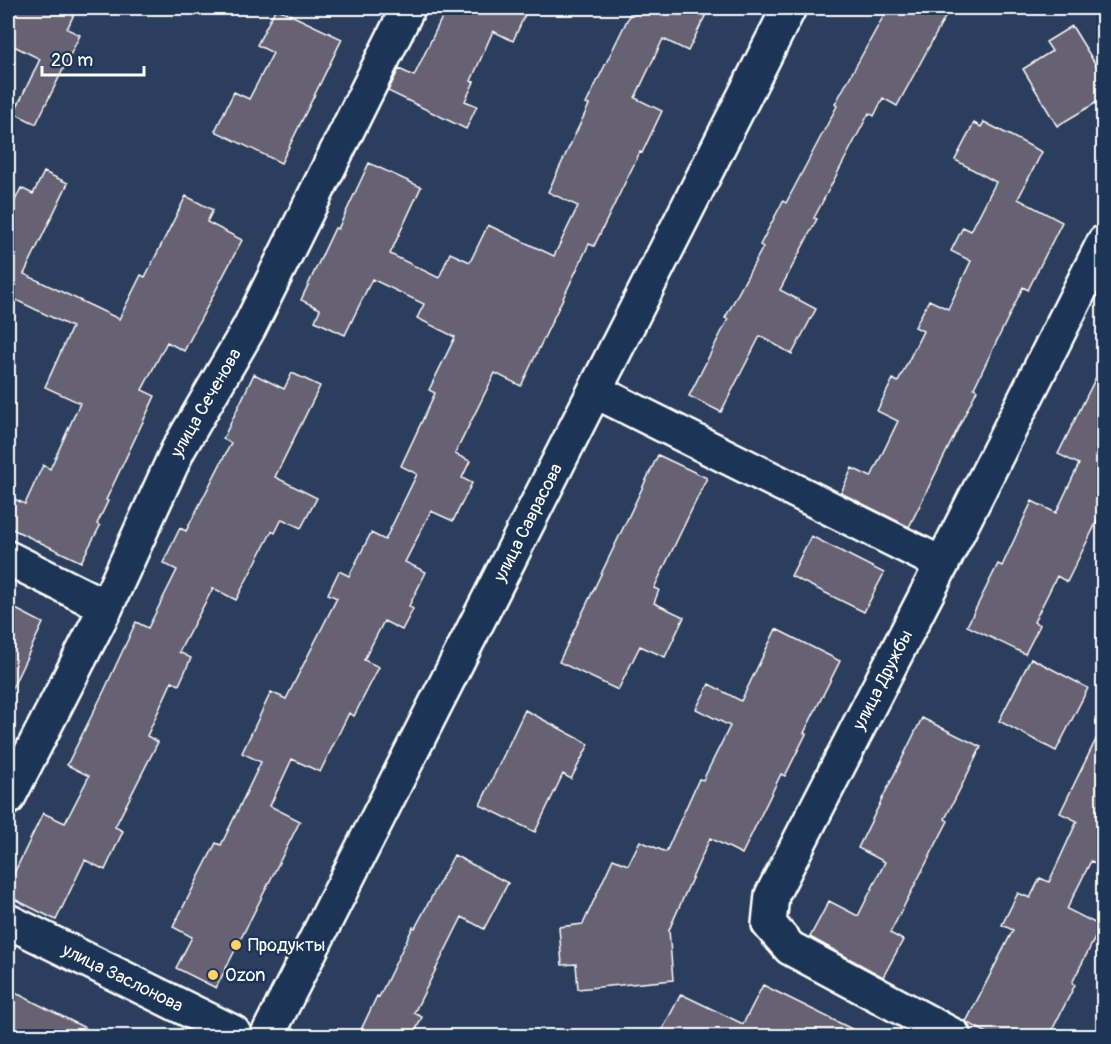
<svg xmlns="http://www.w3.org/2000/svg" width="1111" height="1044" font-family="Pangolin,sans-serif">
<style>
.building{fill:#666273;stroke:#fff;stroke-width:1.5}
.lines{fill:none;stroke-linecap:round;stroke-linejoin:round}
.street-casing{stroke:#fff;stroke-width:38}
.secondary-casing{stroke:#fff;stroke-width:38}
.street{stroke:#1d3557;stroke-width:33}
.secondary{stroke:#1d3557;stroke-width:33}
.poi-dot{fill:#ffd166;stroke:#1d3557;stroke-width:2}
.labels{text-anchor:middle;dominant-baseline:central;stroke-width:5;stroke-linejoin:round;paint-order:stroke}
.street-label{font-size:18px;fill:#fff;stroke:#1d3557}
.poi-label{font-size:18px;fill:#fff;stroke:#1d3557;text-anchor:start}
</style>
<rect width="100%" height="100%" fill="#2c3e5d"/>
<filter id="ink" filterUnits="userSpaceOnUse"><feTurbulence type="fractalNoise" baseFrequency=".0167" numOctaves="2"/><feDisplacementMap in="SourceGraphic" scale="12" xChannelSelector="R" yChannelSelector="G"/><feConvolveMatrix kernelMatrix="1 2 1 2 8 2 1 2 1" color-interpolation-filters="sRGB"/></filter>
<g filter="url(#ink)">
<path class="building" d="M 18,8 L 77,8 L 67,29 L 80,35 L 36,124 L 14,113 L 40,59 L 8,43 L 8,30 Z
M 276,8 L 342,39 L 281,163 L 215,131 L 234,92 L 249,99 L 273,53 L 257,45 Z
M 443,8 L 528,8 L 513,41 L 493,31 L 471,81 L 474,82 L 465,101 L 477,106 L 466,129 L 388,91 L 399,69 L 414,76 L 446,9 Z
M 633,8 L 709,8 L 688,51 L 663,39 L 635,98 L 662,111 L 642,153 L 640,152 L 594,246 L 589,244 L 521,386 L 495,373 L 455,454 L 470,461 L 462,478 L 472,483 L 453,521 L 431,511 L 405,562 L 426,572 L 409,606 L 413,609 L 402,630 L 384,621 L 364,660 L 379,667 L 354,716 L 349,713 L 320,772 L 292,759 L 270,806 L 300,821 L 216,988 L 176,968 L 192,937 L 173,927 L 216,843 L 221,845 L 261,762 L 242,753 L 271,692 L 286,699 L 337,598 L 328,594 L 339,571 L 349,576 L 371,533 L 385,540 L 417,474 L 401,466 L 435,393 L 429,390 L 455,337 L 417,318 L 424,304 L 372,279 L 345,335 L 315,321 L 320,309 L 301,300 L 335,228 L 338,229 L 369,163 L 421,187 L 390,254 L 439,278 L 450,253 L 470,262 L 488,225 L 554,256 L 578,206 L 548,192 L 589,105 L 586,104 Z
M 888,8 L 950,8 L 897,106 L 883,98 L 874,116 L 869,113 L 814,218 L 817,219 L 780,290 L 816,309 L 792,354 L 760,336 L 721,412 L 689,396 L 728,319 L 725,318 L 763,247 L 760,245 L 783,201 L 786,203 L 837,106 L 835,104 Z
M 1072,26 L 1104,78 L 1104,98 L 1057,126 L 1023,69 L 1052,51 L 1046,42 Z
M 984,122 L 1042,152 L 1018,199 L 1062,222 L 1028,290 L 1023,287 L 974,388 L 977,390 L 909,527 L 841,493 L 852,468 L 871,477 L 898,421 L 877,411 L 893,379 L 898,382 L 923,331 L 915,327 L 929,300 L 948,309 L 971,261 L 951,251 L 963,227 L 971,231 L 996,182 L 955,160 L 974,123 L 981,127 Z
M 44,172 L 68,183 L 24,274 L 119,319 L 141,275 L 145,277 L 186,196 L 213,210 L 207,222 L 242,240 L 184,351 L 167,342 L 142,390 L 155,396 L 106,500 L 108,501 L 97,524 L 100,526 L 81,562 L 8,527 L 8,496 L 25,504 L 43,465 L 50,469 L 80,403 L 45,387 L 72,327 L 12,298 L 8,308 L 8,215 L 21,188 L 33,194 Z
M 1104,361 L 1104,507 L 1067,582 L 1057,576 L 1034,622 L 1040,625 L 1025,654 L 967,626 L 998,564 L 1002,566 L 1032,501 L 1056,513 L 1079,464 L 1058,454 Z
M 292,373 L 320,386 L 275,477 L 317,498 L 301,528 L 282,519 L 275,533 L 272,531 L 236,600 L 213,588 L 179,652 L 191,658 L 179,685 L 172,681 L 147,736 L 158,742 L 115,827 L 123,831 L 105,870 L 85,860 L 56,920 L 8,896 L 8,886 L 43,813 L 65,823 L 89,776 L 67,765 L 104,691 L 136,622 L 148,628 L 177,570 L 163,563 L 180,528 L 186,531 L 231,443 L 223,439 L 254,374 L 284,389 Z
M 658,455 L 707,478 L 654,588 L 659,590 L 654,603 L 684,617 L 665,657 L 640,646 L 618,690 L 559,662 Z
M 811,536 L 884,573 L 864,612 L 791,576 Z
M 8,605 L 43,623 L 8,697 Z
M 776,629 L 840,661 L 804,733 L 806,734 L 785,776 L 781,774 L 742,854 L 710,838 L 669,930 L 673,980 L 578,989 L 576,964 L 562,965 L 559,927 L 583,924 L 613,859 L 628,865 L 640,841 L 666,852 L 699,779 L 703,780 L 730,726 L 696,709 L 709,684 L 741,701 Z
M 1031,658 L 1088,688 L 1056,751 L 999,721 Z
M 525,710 L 589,744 L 571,779 L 563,774 L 535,832 L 480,805 Z
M 922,718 L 981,747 L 945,819 L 948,821 L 890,933 L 903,940 L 883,977 L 810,937 L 829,901 L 858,916 L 885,862 L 858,848 Z
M 1104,723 L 1104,867 L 1091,861 L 1067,909 L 1101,926 L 1072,983 L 1075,985 L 1049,1036 L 993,1036 L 966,1022 L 1013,930 L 1002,925 L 1018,893 L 1030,898 L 1040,878 L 1049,882 L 1077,821 L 1060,813 Z
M 454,855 L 508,883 L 484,929 L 462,917 L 414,1013 L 422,1017 L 413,1036 L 358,1036 L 377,996 L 379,997 L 413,927 L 415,928 Z
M 763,985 L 866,1036 L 659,1036 L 681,994 L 743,1024 Z
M 8,989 L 101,1036 L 8,1036 Z"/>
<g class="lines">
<g class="street-casing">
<g id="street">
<path d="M 595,391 L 942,564"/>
<path d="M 8,558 L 106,607"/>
<path id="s1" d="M 8,798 L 106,607 L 178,450 L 249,328 L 408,8"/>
<path id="s2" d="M 8,921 L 233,1032 L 235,1036"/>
<path id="s3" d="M 954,1036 L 790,948 L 769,924 L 772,895 L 942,564 L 1104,242"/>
</g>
</g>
<g class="secondary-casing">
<g id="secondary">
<path id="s4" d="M 267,1036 L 789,8"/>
</g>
</g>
<use href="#street" class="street"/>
<use href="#secondary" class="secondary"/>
</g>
</g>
<g class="poi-dot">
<circle cx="236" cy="945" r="6"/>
<circle cx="213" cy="975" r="6"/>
</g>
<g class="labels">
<g class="street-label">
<text stroke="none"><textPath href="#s1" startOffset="442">улица Сеченова</textPath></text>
<text stroke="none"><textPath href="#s4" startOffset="576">улица Саврасова</textPath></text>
<text stroke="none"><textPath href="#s3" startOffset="489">улица Дружбы</textPath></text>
<text stroke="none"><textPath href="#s2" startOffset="128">улица Заслонова</textPath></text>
</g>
<g class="poi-label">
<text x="248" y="945">Продукты</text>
<text x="225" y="975">Ozon</text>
</g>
</g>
<rect width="1111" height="1044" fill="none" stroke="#1d3557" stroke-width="30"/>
<rect x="15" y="15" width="1081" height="1014" fill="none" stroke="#fff" stroke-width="2" filter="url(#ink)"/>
<path d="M42 66v9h102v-9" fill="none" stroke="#ffffff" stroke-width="3"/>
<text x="51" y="66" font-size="18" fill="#ffffff" stroke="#1d3557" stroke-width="4.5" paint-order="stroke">20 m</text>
</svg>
